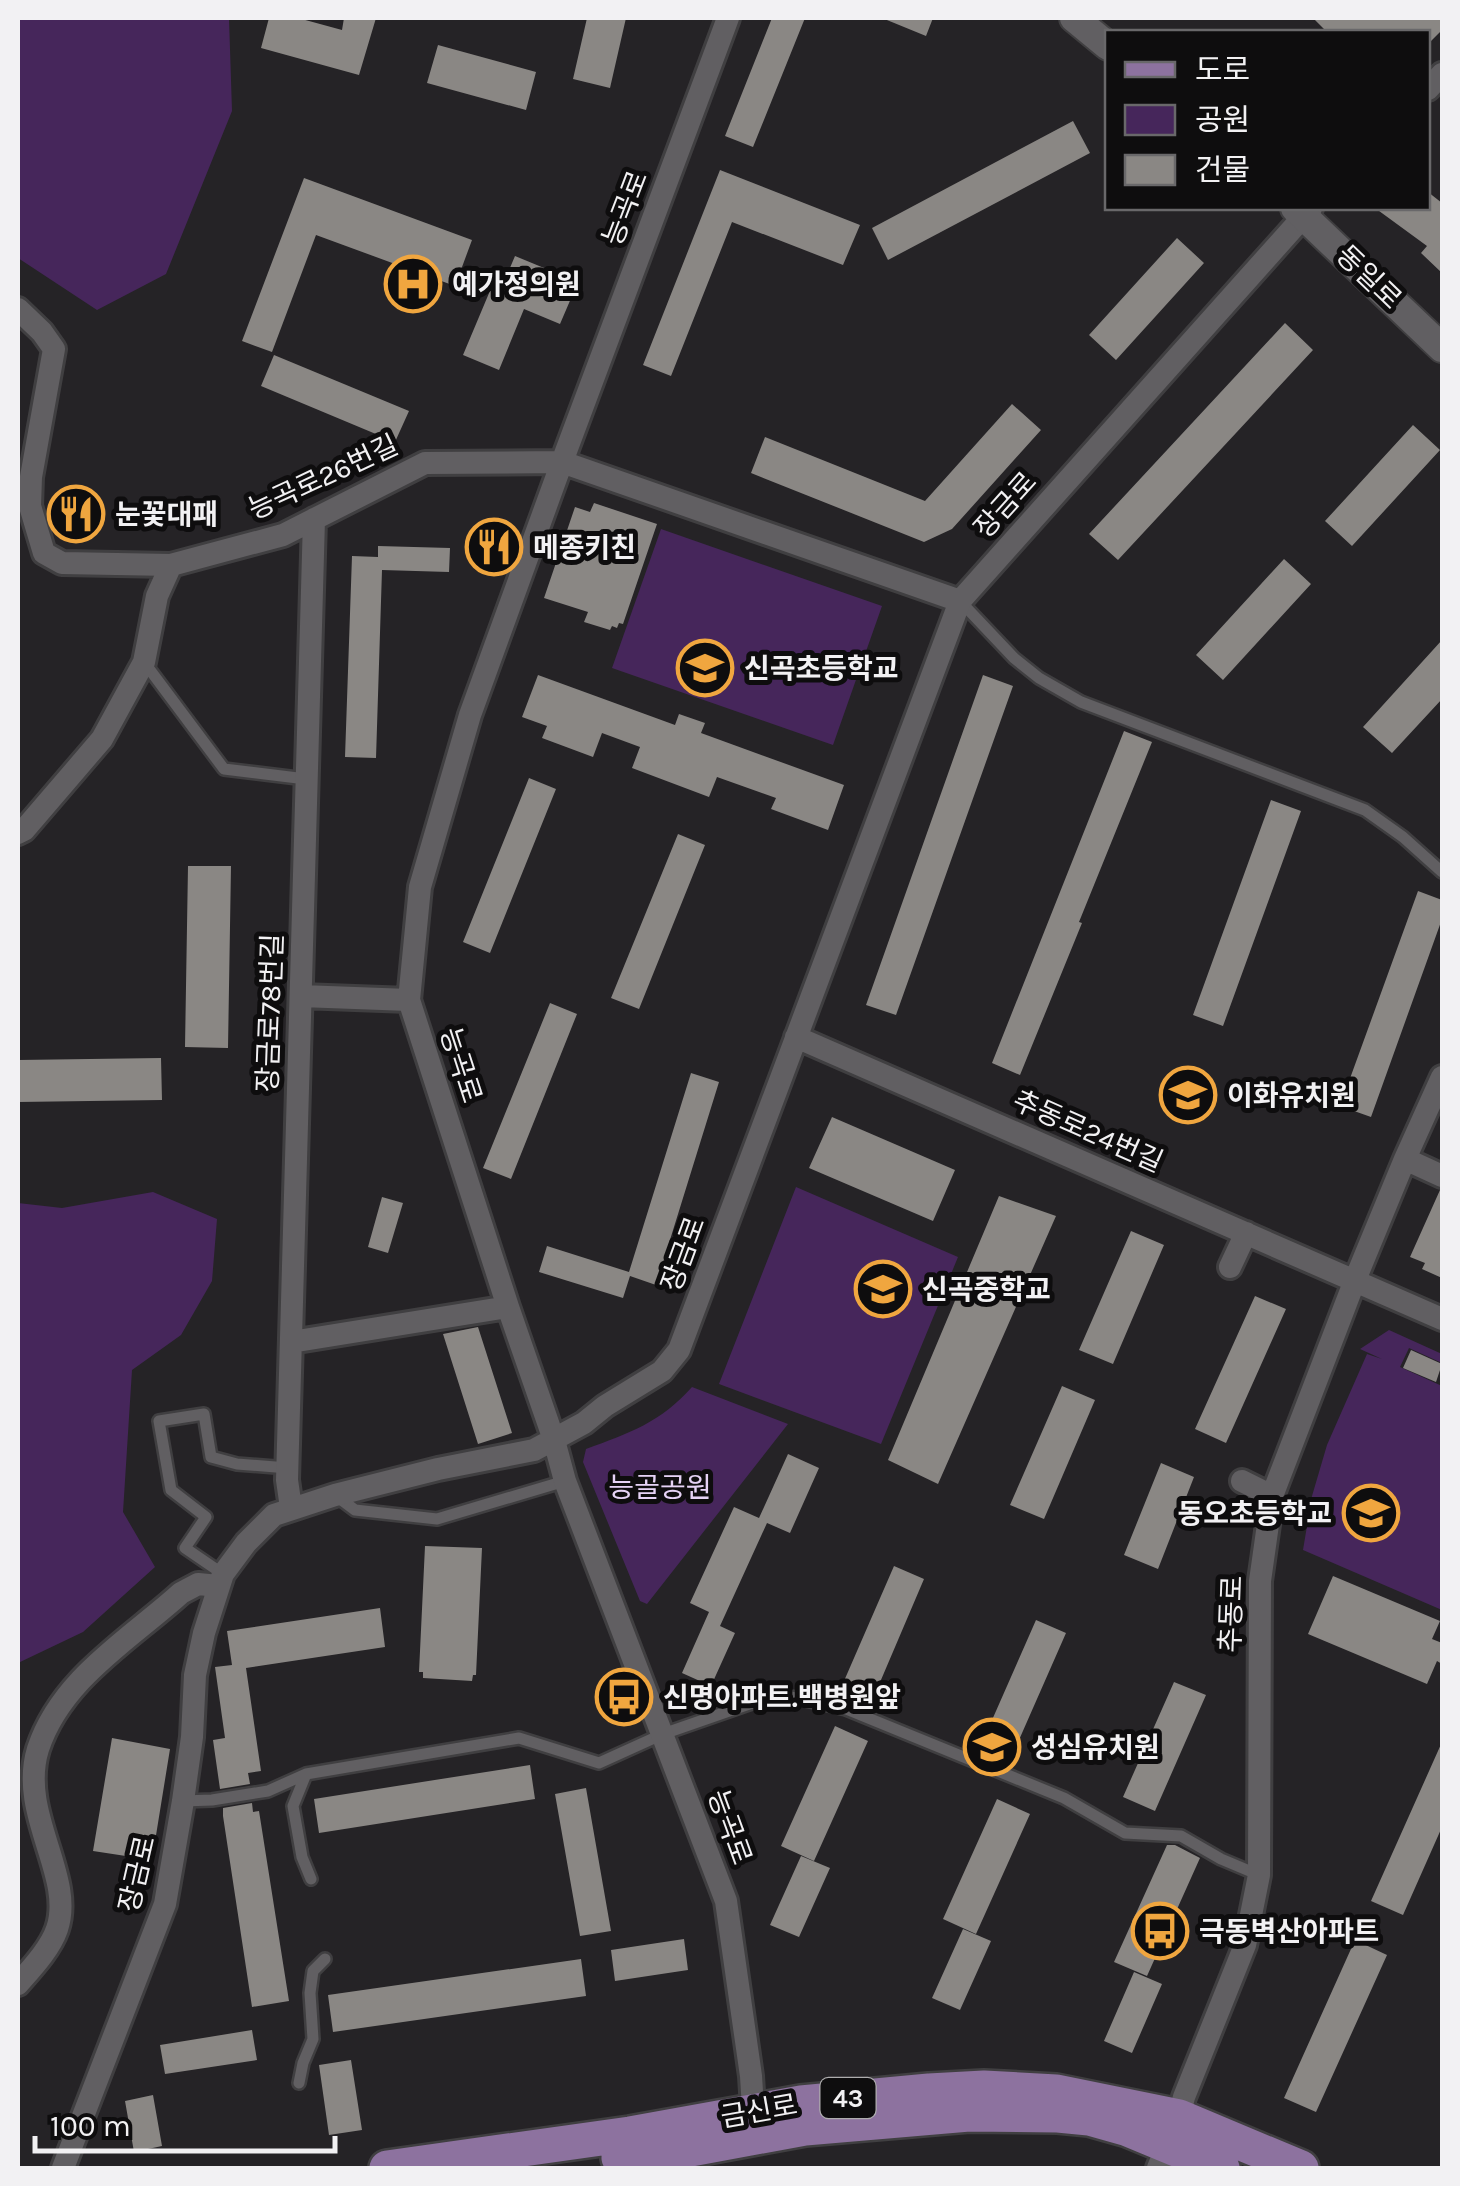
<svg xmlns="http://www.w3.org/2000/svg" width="1460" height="2186" font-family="Karla,'Noto Sans KR',sans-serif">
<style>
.green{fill:#46265b}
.building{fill:#8a8784}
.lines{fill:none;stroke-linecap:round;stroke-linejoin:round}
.service-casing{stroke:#403f41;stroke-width:16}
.minor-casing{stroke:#403f41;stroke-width:28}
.tertiary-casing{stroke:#403f41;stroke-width:32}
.primary-casing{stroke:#403f41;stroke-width:40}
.service{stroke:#615f62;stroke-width:11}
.minor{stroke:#615f62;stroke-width:22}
.tertiary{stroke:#615f62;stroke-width:28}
.primary{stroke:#8d729f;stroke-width:35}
.labels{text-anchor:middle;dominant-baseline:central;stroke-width:10;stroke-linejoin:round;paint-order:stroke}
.shield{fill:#0e0d0e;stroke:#aeadae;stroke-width:2.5}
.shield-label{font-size:25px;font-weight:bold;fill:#f2f1f3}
.street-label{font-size:28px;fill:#f2f1f3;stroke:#0e0d0e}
.poi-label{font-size:28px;font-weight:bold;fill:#f2f1f3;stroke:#0e0d0e;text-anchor:start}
.park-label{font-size:28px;fill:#e6d3f6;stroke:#0e0d0e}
</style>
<rect width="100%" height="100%" fill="#252326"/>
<path class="green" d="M 18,18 L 229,18 L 232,111 L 166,274 L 97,310 L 18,258 Z
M 661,529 L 882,606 L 833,745 L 612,668 Z
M 796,1187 L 958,1257 L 881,1444 L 719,1384 Z
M 153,1192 L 217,1219 L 212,1281 L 181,1335 L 132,1370 L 123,1512 L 155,1567 L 83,1632 L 18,1663 L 18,1203 L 62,1208 Z
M 1389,1330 L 1442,1354 L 1442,1363 L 1409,1348 L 1400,1367 L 1442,1386 L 1442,1610 L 1303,1550 L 1312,1496 L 1327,1445 L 1367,1354 L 1382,1359 L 1360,1349 Z
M 692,1387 L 788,1424 L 647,1604 L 640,1601 L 583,1462 L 586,1449 C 630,1433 661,1422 692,1387 Z"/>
<path class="building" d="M 269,18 L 298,18 L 342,30 L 344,18 L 376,18 L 359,75 L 261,48 Z
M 587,18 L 626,18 L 610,88 L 573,79 Z
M 772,18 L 805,18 L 753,147 L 725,136 Z
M 882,18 L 933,18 L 926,36 Z
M 1313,18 L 1442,18 L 1442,30 L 1428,44 L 1428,32 L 1327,32 Z
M 438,45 L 536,72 L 526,110 L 427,83 Z
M 1073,121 L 1090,153 L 888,260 L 872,228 Z
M 720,170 L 860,225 L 843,265 L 732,222 L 671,376 L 643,365 Z
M 304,178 L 472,240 L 455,286 L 316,235 L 272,352 L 242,341 Z
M 1428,192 L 1442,203 L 1442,273 L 1421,253 L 1427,246 L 1375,208 L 1428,208 Z
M 1177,238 L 1204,263 L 1116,360 L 1089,335 Z
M 515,256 L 578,282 L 560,324 L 524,309 L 499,370 L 463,355 L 492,286 L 501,289 Z
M 1285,323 L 1313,350 L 1118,560 L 1089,534 Z
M 274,355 L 409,411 L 395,442 L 261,386 Z
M 1012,404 L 1041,430 L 952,529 L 924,542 L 751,473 L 765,437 L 925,501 Z
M 1413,425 L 1440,450 L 1352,546 L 1325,521 Z
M 594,503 L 657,524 L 623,624 L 619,623 L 617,628 L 612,626 L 610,630 L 584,622 L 588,612 L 544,598 L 575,507 L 590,512 Z
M 378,546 L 450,548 L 449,572 L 382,570 L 376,758 L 345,757 L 352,556 L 378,557 Z
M 1284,559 L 1311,584 L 1223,680 L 1196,655 Z
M 1442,640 L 1442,699 L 1392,753 L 1363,727 Z
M 538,675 L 675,725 L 679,714 L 705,723 L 701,733 L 844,785 L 828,830 L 771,809 L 776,798 L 717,777 L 709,797 L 632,768 L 640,747 L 602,733 L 593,757 L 542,738 L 547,726 L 522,717 Z
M 983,675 L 1013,686 L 896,1015 L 866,1005 Z
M 1124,731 L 1152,742 L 1079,922 L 1082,923 L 1020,1075 L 992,1063 Z
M 529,778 L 556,789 L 490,953 L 463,942 Z
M 1271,800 L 1301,811 L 1223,1026 L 1193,1015 Z
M 678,834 L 705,845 L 639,1009 L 611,998 Z
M 188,866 L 231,866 L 228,1048 L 185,1047 Z
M 1418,891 L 1442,900 L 1442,919 L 1371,1117 L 1340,1106 Z
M 550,1003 L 577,1014 L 511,1179 L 483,1168 Z
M 161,1058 L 162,1100 L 18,1102 L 18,1060 Z
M 691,1073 L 719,1082 L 656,1285 L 630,1276 L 623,1298 L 539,1272 L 547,1246 L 629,1272 Z
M 832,1117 L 955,1170 L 933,1221 L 809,1168 Z
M 1440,1190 L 1442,1191 L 1442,1278 L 1422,1269 L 1425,1263 L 1410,1257 Z
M 999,1196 L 1056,1216 L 938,1484 L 888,1460 Z
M 382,1197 L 403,1203 L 388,1253 L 368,1247 Z
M 1131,1231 L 1164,1245 L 1113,1364 L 1079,1350 Z
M 1255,1296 L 1286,1309 L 1226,1443 L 1195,1429 Z
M 478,1327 L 512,1433 L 478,1444 L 443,1334 Z
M 1411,1350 L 1442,1364 L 1436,1382 L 1403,1368 Z
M 1062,1386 L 1095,1400 L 1044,1519 L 1010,1505 Z
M 788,1454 L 819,1468 L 790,1533 L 767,1523 L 720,1626 L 735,1633 L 711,1686 L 682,1673 L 709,1612 L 690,1603 L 734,1507 L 759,1518 Z
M 1161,1463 L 1194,1477 L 1158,1569 L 1124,1555 Z
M 425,1546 L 482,1548 L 476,1675 L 473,1675 L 472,1681 L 423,1678 L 423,1672 L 419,1672 Z
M 894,1566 L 924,1579 L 875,1694 L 844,1681 Z
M 1333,1576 L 1440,1621 L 1432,1639 L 1442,1643 L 1442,1664 L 1437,1661 L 1427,1684 L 1308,1634 Z
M 380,1608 L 385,1647 L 246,1668 L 261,1771 L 248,1773 L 250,1784 L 220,1789 L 213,1740 L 225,1738 L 215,1667 L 232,1665 L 227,1631 Z
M 1036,1620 L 1066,1633 L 1015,1749 L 985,1736 Z
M 1174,1682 L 1206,1695 L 1155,1811 L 1123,1797 Z
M 835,1726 L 868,1741 L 814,1861 L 781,1846 Z
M 112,1738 L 170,1749 L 152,1860 L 93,1851 Z
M 1442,1742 L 1442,1827 L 1403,1915 L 1371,1901 Z
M 530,1765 L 535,1799 L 319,1833 L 314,1799 Z
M 586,1788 L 611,1931 L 580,1936 L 555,1794 Z
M 997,1799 L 1030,1814 L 976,1934 L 943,1919 Z
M 252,1803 L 253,1812 L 259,1811 L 289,2001 L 252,2007 L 223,1816 L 223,1808 Z
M 1167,1845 L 1175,1845 L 1200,1858 L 1147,1976 L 1114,1962 Z
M 801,1856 L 830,1868 L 799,1937 L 770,1925 Z
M 963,1929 L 991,1941 L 960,2010 L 932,1998 Z
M 684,1939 L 688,1970 L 615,1981 L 611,1950 Z
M 1355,1940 L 1387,1955 L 1316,2112 L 1284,2098 Z
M 581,1959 L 586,1996 L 333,2032 L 328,1995 Z
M 1134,1972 L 1162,1984 L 1132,2053 L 1104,2041 Z
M 252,2030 L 257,2060 L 165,2074 L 160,2045 Z
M 351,2060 L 362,2130 L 329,2135 L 319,2065 Z
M 153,2095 L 162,2146 L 134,2152 L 125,2101 Z"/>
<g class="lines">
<g class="service-casing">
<path id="service" d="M 961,602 L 1014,658 L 1039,678 L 1081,702 L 1365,810 L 1403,837 L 1442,872
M 144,662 L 224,769 L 306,779
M 335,1495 L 355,1510 L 437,1519 L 565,1481
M 223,1574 L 185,1548 L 206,1517 L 171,1490 L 159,1421 L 204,1414 L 211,1457 L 237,1464 L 288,1468
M 306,1774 L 293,1806 L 302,1857 L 311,1879
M 183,1801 L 212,1800 L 268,1791 L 306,1774 L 519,1738 L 599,1763 L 663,1734 L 778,1694 L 846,1709 L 1064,1798 L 1125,1833 L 1181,1836 L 1221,1859 L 1259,1875
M 299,2083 L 303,2063 L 313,2039 L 310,1993 L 313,1971 L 325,1959"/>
</g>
<g class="minor-casing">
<path id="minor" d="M 728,18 L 562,462 L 470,715 L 420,887 L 409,1000 L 508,1307 L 554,1440 L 565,1481 L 726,1901 L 751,2076 L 754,2124
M 1428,89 L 1442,74
M 18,309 L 42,332 L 54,349 L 31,477 L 30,506 L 44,553 L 62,563 L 171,565 L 283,535 L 425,463 L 562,462 L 960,601
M 18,833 L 24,830 L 102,739 L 144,662 L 157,596 L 171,565
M 301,996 L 409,1000
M 796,1037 L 1442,1319
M 1405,1159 L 1442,1176
M 1230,1267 L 1246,1233
M 291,1342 L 508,1307
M 1242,1481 L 1272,1496
M 291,1508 L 287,1480 L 314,519
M 18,1984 C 32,1968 50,1949 57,1929 C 75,1876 18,1814 38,1749 C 61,1679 129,1640 181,1593 L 198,1584 L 219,1586
M 63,2168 L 165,1904 L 183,1801 L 192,1737 L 195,1675 L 204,1633 L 223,1574 L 246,1543 L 274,1515 L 335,1495 L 438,1469 L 534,1450 L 584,1423 L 605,1406 L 662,1371 L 679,1350 L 960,601 L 1311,208
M 1158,2168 L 1179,2117 L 1184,2097 L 1245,1945 L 1259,1875 L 1260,1581 L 1272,1496 L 1355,1280 L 1405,1159 L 1442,1077"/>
</g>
<g class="tertiary-casing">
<path id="tertiary" d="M 1074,18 L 1108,46
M 1295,208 L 1442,348"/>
</g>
<g class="primary-casing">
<path id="primary" d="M 619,2158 L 680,2151 L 805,2128 L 969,2114 L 1058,2115 L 1089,2118 L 1128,2129 L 1222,2168
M 387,2168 L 630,2134 L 801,2103 L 929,2091 L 984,2088 L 1056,2092 L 1179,2117 L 1301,2168"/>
</g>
<use href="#service" class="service"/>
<use href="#minor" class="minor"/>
<use href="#tertiary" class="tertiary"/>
<use href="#primary" class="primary"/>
</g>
<defs>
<g id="hospital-ring" transform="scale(2.875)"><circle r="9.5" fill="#0e0d0e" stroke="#f0a63f" stroke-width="1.5"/><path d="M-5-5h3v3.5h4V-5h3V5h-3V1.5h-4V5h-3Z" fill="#f0a63f"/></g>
<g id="restaurant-ring" transform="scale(2.875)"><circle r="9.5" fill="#0e0d0e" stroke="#f0a63f" stroke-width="1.5"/><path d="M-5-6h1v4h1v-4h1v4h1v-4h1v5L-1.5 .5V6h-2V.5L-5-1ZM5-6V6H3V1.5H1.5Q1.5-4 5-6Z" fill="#f0a63f"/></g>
<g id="school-ring" transform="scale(2.875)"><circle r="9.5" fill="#0e0d0e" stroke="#f0a63f" stroke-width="1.5"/><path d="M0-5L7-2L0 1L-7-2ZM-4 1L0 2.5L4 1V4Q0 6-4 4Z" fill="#f0a63f"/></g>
<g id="bus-ring" transform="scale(2.875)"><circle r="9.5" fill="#0e0d0e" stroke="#f0a63f" stroke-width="1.5"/><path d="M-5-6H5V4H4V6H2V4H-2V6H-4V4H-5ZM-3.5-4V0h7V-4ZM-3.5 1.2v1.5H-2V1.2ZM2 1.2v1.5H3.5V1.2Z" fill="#f0a63f"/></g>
</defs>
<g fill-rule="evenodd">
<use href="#hospital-ring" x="413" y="284"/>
<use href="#restaurant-ring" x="76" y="514"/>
<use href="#restaurant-ring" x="494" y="547"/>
<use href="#school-ring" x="705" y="668"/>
<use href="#school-ring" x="1188" y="1095"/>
<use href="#school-ring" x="883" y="1289"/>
<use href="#school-ring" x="1371" y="1513"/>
<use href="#bus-ring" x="624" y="1697"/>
<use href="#school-ring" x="992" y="1747"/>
<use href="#bus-ring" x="1160" y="1931"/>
</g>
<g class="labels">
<rect class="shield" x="820.5" y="2078" width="55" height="40" rx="8"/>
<g class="shield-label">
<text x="848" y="2098">43</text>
</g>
<g class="street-label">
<text transform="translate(625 208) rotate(-69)">능곡로</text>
<text transform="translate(1369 277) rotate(44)">동일로</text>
<text transform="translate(323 477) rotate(-25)">능곡로26번길</text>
<text transform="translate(1005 505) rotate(-48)">장금로</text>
<text transform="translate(270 1013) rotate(-88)">장금로78번길</text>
<text transform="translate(461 1065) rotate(72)">능곡로</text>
<text transform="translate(1088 1131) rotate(24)">추동로24번길</text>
<text transform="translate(683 1254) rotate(-70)">장금로</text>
<text transform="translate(1231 1614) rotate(-88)">추동로</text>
<text transform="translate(730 1827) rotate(70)">능곡로</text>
<text transform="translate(137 1874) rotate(-77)">장금로</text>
<text transform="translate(759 2111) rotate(-10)">금신로</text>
</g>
<g class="poi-label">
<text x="452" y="284">예가정의원</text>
<text x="115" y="514">눈꽃대패</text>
<text x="533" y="547">메종키친</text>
<text x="744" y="668">신곡초등학교</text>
<text x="1227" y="1095">이화유치원</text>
<text x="922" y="1289">신곡중학교</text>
<text x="1332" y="1513" text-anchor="end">동오초등학교</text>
<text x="663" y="1697">신명아파트.백병원앞</text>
<text x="1031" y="1747">성심유치원</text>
<text x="1199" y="1931">극동벽산아파트</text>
</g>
<g class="park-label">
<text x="660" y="1487">능골공원</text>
</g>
</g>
<rect width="1460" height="2186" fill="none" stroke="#f2f1f3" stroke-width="40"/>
<rect x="1105" y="30" width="325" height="180" fill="#0e0d0e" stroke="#69686a" stroke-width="2.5"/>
<rect x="1125" y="62" width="50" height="15" fill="#8d729f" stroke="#69686a" stroke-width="2.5"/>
<text x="1195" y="80" font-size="30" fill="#f2f1f3">도로</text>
<rect x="1125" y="105" width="50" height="30" fill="#46265b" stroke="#69686a" stroke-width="2.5"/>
<text x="1195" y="130" font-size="30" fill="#f2f1f3">공원</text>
<rect x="1125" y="155" width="50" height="30" fill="#8a8784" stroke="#69686a" stroke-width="2.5"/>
<text x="1195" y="180" font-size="30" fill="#f2f1f3">건물</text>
<path d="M35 2136v15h300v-15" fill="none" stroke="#f2f1f3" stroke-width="5"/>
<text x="50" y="2136" font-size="30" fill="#f2f1f3" stroke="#0e0d0e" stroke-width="8" paint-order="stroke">100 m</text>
</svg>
